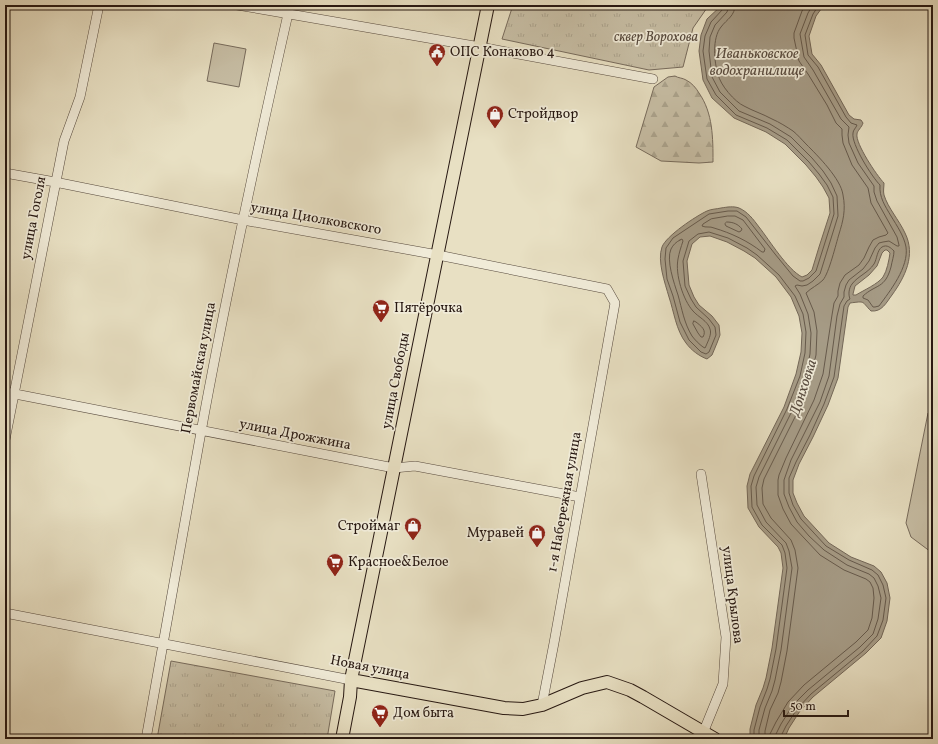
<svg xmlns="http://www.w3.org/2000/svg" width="938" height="744" font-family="Vollkorn,serif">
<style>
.forest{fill:url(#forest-firs);stroke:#776b5c}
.park{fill:url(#park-tufts);stroke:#776b5c}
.pitch{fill:#c7bea5;stroke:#776b5c}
.water{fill:#a69c87;stroke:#736758;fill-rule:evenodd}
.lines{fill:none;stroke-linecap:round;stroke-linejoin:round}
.shore{stroke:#665a4c;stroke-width:1}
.minor-casing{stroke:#574a3e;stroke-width:10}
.major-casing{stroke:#271812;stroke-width:14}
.minor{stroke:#f0ebd8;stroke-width:9}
.major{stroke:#e8e0c3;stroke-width:12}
.labels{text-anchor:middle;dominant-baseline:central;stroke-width:3.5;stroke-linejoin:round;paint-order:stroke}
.park-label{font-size:14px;font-style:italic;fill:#574a3e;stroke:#f0ebd8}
.poi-label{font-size:14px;fill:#271812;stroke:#f0ebd8;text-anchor:start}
.street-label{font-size:14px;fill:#271812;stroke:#f0ebd8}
.water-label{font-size:15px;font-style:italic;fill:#5a4d41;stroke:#f0ebd8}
</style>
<defs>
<pattern id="forest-firs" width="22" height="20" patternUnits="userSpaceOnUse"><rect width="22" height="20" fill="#c7bea5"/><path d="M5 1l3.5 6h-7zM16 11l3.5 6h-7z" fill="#aba38d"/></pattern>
<pattern id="park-tufts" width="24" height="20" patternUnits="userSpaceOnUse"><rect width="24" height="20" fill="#c7bea5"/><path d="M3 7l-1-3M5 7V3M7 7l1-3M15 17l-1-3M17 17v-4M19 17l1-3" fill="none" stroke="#aba38d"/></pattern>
</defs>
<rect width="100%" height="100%" fill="#e8e0c3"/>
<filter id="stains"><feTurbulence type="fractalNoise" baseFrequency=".005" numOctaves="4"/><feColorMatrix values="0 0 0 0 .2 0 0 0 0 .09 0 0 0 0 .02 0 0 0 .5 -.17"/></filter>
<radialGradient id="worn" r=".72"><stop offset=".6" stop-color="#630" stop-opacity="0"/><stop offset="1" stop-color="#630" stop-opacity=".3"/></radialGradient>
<path class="forest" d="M 675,76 C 678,78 683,78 686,80 C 692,83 696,88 699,93 C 713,113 713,138 713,162 L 699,163 L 661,161 L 636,147 L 654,87 L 668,77 Z"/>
<path class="park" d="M 521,5 L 709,5 L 693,28 L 683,67 L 649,70 L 502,39 L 512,8 L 517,8 Z
M 171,661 L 335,691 L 327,739 L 157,739 Z"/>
<path class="pitch" d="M 214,43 L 246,49 L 239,87 L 207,81 Z
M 928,413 L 933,414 L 933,552 L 931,552 L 911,537 L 906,523 Z"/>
<path class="water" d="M 722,5 L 824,5 L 816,16 L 809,36 L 812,54 L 821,65 L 849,115 L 854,119 L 861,120 L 863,123 C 862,127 857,131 857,134 C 855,143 877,176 884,183 C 884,187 883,191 884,195 C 888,208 899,220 905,233 C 916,255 905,277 892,295 C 886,303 882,312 871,311 C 861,301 866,301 850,303 L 848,307 L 838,378 L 828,405 L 813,437 L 799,464 L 793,480 L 793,493 L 797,503 L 804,516 L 829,543 L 851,557 L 874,566 L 881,572 L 887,583 L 890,598 L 887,621 L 881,638 L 866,653 L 813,697 L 800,711 L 789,728 L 784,739 L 750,739 L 750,729 L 756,705 L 763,688 L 766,678 L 772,648 L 783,568 L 781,553 L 778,547 L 759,527 L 748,508 L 747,486 L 750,474 L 784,407 L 796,374 L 801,352 L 802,333 L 799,316 L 791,297 L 776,277 L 755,258 L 744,251 L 727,242 L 710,236 L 700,237 L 692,244 L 687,261 L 689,285 L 694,297 L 699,305 L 712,316 L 719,325 L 720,335 L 717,343 L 712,355 L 707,359 C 699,356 691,350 686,343 C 676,330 674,312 669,297 C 665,283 657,261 662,247 C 666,236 696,216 707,211 C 711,209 717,209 721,208 C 727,207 734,206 739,208 C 748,212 753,219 759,227 C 770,241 787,269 802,277 L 807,275 L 812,270 L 819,247 L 830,213 L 829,198 L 823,187 L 816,177 L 806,165 L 785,144 L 766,132 L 734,118 L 712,98 L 703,80 L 699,51 L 701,35 L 707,19 ZM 885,250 L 887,250 L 890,253 C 889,260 887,271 883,277 C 878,284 864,290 856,295 L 853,295 L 853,294 L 855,286 L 869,275 L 877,266 L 882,253 Z"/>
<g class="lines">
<path class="shore" d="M 724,5 L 723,9 L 711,22 L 705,36 L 703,51 L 707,79 L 716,95 L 736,115 L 767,128 L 787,140 L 809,162 L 819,174 L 827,185 L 833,197 L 834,214 L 816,271 L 809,278 L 803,281 L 800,281 L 793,276 L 775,254 L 746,217 L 737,211 L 728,211 L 709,214 L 673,238 L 666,248 L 665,259 L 667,279 L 673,296 L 680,322 L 689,340 L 701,352 L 706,354 L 709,352 L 716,335 L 715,327 L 709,319 L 696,307 L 691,299 L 685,286 L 683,261 L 689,241 L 698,234 L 709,232 L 728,238 L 747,248 L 757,255 L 779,275 L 795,296 L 803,314 L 806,332 L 805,353 L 800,376 L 787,409 L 754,476 L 751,486 L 752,507 L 762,525 L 782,545 L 785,553 L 787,568 L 776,649 L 770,679 L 767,689 L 760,707 L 754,730 L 754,739
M 729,5 L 727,12 L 715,25 L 710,37 L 709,51 L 712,77 L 720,92 L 739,111 L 770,124 L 791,137 L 812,158 L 823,171 L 831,183 L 837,196 L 838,216 L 820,274 L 813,281 L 807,285 L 802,286 L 797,285 L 795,286 L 800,294 L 808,314 L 811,333 L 810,354 L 805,377 L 792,411 L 759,477 L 756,487 L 757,505 L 766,522 L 786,543 L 789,551 L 792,568 L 781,650 L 775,680 L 772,691 L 765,708 L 759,730 L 759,739
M 735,5 C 735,16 727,19 721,27 C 712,38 714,62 718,74 C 720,85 735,102 744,106 C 753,111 763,114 772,119 C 779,122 787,127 793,131 C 798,135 802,140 806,144 C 818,156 841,179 843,195 C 846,210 843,221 839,234 C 836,244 829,273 823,280 C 818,285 811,288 806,293 L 814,312 L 817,331 L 816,355 L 810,379 L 797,413 L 764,479 L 762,488 L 763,504 L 771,518 L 791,540 L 795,550 L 798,568 L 787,651 L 781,682 L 778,693 L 770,710 L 765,731 L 765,739
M 728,216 L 735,216 L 743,220 L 765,249 L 764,252 L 762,252 C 748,241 731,233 714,228 C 710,226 706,228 702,226 L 703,224 L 711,219 Z
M 727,222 C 733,222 738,224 742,229 L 741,231 L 739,232 L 726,226 L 725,224 Z
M 680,240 L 682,239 L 683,241 C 681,247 679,253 678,259 C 675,274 683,300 693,311 C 698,317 708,321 710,329 C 712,334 708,341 706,346 L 705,348 L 703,347 C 699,344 695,340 692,336 C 684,323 682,309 678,295 C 674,283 666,260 671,249 C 673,245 676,242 680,240 Z
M 694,321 L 696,322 C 701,326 707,330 703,337 L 701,337 L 698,333 L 693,324 Z
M 770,739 L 770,734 L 776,722 L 788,702 L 804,685 L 856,642 L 868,630 L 872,618 L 874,598 L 873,588 L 870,582 L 866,579 L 844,570 L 820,555 L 805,539 L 791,524 L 783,509 L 778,495 L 778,480 L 779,475 L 786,458 L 814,400 L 823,374 L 832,315 L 834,303 L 838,296 L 838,291 L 840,283 L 845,275 L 859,265 L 864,258 L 869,247 L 873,240 L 879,237 L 886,235 L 888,233 L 871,203 L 868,188 L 852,165 L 843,143 L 842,135 L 842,129 L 836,123 L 827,105 L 808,74 L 799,61 L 798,57 L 794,38 L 794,33 L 802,11 L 806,5
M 776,739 L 776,734 L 781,724 L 793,705 L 808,690 L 860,647 L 873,634 L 878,619 L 881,598 L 878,586 L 874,578 L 869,574 L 847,565 L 824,550 L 809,536 L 797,522 L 789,507 L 784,494 L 784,480 L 791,460 L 820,402 L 829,376 L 837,316 L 840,304 L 844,297 L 844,292 L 846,285 L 849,280 L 863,269 L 869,261 L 875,248 L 879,243 L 883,242 L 889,241 L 897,246 L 899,246 L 899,245 L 897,237 L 877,201 L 874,192 L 874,186 L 858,163 L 849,143 L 848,135 L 849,127 L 841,119 L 813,70 L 804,57 L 800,34 L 808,13 L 813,5
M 781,739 L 781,736 L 786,726 L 797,709 L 811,694 L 863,651 L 877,636 L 883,620 L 886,598 L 883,585 L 878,575 L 872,570 L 849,560 L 826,546 L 801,519 L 793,505 L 789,493 L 789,478 L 796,462 L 810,435 L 824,404 L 834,377 L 844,306 L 847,301 L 850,299 C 848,294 849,288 852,284 C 858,276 868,273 874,264 C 877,259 877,250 882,247 C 887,244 891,248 894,251 C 894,256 892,261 891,267 C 885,289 876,284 863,296 L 863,298 L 868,300 L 873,307 L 875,307 L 879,306 C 890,291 909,267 906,247 C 904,236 897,226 891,216 C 885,206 879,197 880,185 C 872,177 851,144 853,133 C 853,130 856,128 857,125 L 851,123 L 846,117 L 818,67 L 808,55 L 805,35 L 813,14 L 819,5"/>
<g class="minor-casing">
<path id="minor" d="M 237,5 L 480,47 L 653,79
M 5,173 L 55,182 L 243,220 L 438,255 L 607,289 L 615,303 L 554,643 L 542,705
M 5,392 L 394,468 L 415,466 L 580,497
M 5,440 L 64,141 L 80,97 L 99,5
M 5,613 L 351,680
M 146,739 C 165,637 182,534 201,432 C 227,289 258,147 290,5
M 699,739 L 703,733 L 723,684 L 726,637 L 701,474"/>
</g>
<g class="major-casing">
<path id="major" d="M 351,680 L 504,708 L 523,709 L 542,705 L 582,688 L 607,682 L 630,690 L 643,697 L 715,739
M 342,739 L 350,697 L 351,680 L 488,5"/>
</g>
<use href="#minor" class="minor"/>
<use href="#major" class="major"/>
</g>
<defs>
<g id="civic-pin" transform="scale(0.9)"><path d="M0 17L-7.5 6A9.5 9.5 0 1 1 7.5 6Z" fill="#8f2418" stroke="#f0ebd8"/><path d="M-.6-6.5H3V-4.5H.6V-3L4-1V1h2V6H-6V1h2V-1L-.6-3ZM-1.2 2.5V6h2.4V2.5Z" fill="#fff"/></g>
<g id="shop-pin" transform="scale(0.9)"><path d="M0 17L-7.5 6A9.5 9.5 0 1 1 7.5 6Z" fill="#8f2418" stroke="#f0ebd8"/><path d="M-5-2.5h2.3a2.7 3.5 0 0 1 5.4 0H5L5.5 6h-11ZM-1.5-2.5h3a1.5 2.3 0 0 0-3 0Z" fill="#fff"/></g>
<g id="supermarket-pin" transform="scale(0.9)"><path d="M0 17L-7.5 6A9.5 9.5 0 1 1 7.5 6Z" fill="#8f2418" stroke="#f0ebd8"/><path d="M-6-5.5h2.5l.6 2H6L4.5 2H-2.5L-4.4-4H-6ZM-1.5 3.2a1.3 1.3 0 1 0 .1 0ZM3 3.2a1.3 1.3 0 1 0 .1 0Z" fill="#fff"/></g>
</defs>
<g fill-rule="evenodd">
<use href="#civic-pin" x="437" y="52"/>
<use href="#shop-pin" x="495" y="114"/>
<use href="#supermarket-pin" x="381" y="308"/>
<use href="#shop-pin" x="413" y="526"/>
<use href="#shop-pin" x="537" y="533"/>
<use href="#supermarket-pin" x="335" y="562"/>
<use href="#supermarket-pin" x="380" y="713"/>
</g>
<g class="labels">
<g class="park-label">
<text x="656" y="37">сквер Ворохова</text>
</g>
<g class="poi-label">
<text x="450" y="52">ОПС Конаково 4</text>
<text x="508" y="114">Стройдвор</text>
<text x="394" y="308">Пятёрочка</text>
<text x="400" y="526" text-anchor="end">Строймаг</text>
<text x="524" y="533" text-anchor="end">Муравей</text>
<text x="348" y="562">Красное&amp;Белое</text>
<text x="393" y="713">Дом быта</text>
</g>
<g class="street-label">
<text transform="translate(34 218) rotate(-79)">улица Гоголя</text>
<text transform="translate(316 219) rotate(10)">улица Циолковского</text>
<text transform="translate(199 368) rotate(-79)">Первомайская улица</text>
<text transform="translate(396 381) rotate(-79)">улица Свободы</text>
<text transform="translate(295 435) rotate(11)">улица Дрожжина</text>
<text transform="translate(565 502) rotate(-80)">1-я Набережная улица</text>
<text transform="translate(732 595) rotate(83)">улица Крылова</text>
<text transform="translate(370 668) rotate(11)">Новая улица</text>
</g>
<g class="water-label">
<text x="757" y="54">Иваньковское<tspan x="757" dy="17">водохранилище</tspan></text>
<text transform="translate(804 388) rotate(-72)">Донховка</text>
</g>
</g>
<rect width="938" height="744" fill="none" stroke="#e8e0c3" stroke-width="20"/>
<rect x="6" y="6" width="926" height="732" fill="none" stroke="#271812" stroke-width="2"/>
<rect x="10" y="10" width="918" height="724" fill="none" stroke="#271812"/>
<path d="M784 710v6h64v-6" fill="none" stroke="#271812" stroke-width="2"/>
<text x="790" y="710" font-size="12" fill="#271812" stroke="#f0ebd8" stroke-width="3" paint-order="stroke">50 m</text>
<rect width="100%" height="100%" filter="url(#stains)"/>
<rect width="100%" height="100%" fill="url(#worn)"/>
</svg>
